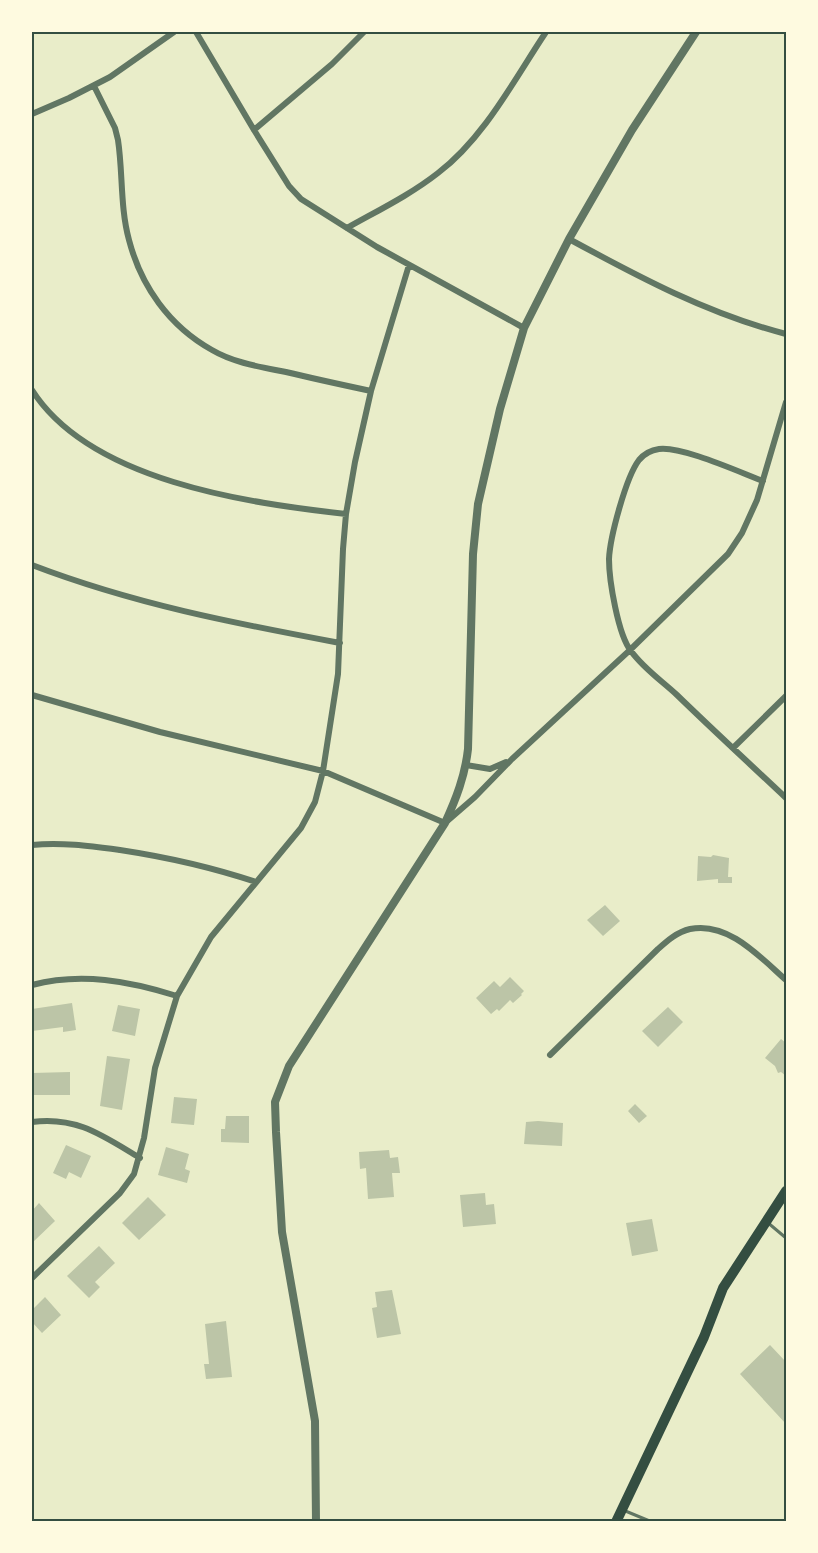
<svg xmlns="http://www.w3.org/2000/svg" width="818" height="1553" font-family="'Fira Sans Condensed',sans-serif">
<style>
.building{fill:#bcc5a7}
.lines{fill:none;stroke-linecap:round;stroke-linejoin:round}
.service{stroke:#617663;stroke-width:3}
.minor{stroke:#617663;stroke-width:6}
.tertiary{stroke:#617663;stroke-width:8}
.primary{stroke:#344e41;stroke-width:10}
.neatline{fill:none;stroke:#344e41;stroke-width:2}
</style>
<rect width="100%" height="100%" fill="#e9edc9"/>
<path class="building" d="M 713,855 L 729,858 L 728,877 L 732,877 L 732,883 L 718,883 L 718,879 L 697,881 L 698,856 L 711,857 Z
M 605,905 L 620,921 L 603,936 L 587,920 Z
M 510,977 L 524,991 L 521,994 L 522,995 L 513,1003 L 510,1000 L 499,1011 L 497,1009 L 491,1014 L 476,998 L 494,981 L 500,987 Z
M 72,1003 L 76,1030 L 63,1032 L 63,1027 L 32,1031 L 32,1009 Z
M 118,1005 L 140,1009 L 135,1036 L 112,1031 Z
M 668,1007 L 683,1022 L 658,1047 L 642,1031 Z
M 781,1039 L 786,1043 L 786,1076 L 781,1072 L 778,1073 L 775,1066 L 765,1058 Z
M 107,1056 L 130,1059 L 122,1110 L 100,1106 Z
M 70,1072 L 70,1095 L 32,1095 L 32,1073 Z
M 174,1097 L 197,1099 L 194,1125 L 171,1123 Z
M 635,1104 L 647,1116 L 639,1123 L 628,1111 Z
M 226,1116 L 249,1116 L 249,1143 L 221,1142 L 221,1129 L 225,1129 Z
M 538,1121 L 563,1123 L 562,1146 L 524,1144 L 526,1122 Z
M 66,1145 L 91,1156 L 81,1178 L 69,1172 L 66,1179 L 53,1173 Z
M 166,1147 L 189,1154 L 185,1169 L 190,1171 L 187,1183 L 158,1175 Z
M 389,1150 L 390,1158 L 398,1157 L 400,1173 L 392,1173 L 394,1197 L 368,1199 L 366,1168 L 360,1169 L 359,1152 Z
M 485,1193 L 486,1205 L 494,1204 L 496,1224 L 463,1227 L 460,1195 Z
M 148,1197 L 166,1215 L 139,1240 L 122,1223 Z
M 39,1203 L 55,1221 L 32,1243 L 32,1211 Z
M 652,1219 L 658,1251 L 632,1256 L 626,1223 Z
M 99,1246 L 115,1263 L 95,1282 L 100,1287 L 89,1298 L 67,1276 Z
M 392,1290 L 401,1334 L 377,1338 L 372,1308 L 377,1307 L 375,1292 Z
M 45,1297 L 61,1315 L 42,1333 L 32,1322 L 32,1310 Z
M 226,1321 L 232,1377 L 206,1379 L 204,1364 L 209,1364 L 205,1324 Z
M 770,1345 L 786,1362 L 786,1424 L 740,1374 Z"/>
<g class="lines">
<path class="service" d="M 767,1222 L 786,1238
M 623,1510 L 652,1522"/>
<path class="minor" d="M 196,32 L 254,130 L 289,186 L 301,199 L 377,247 L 524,328
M 94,86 L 115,128 L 118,140 C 123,173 120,207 129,240 C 141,286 169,326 212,350 C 234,363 261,367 286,372 C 315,379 343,385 371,391
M 32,114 L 69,98 L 110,77 L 174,32
M 254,130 L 332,64 L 364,32
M 347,228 C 377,211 410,195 438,173 C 484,138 514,80 546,32
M 569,239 C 639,277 708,314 786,334
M 32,390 C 90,481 247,503 346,514
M 763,481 C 739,472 682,446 659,449 C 652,450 644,454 639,460 C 626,477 610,537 609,559 C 609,580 618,635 631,651 C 643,668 662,681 677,695 C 713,730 750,764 786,798
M 32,565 C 134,604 233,623 340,643
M 32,695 L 160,732 L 323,771 L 445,823 L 475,797 L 512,759 L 630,650 L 728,554 L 742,533 L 757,500 L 786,402
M 733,748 L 786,696
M 466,765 L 490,769 L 506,762
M 32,845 C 61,842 90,846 120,850 C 166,857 211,867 256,882
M 32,985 C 81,972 129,981 177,996
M 550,1055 L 658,949 C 667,941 677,932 690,929 C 728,921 760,957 786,980
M 32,1122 C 77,1116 103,1136 140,1158
M 32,1278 L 120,1193 L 134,1174 L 144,1138 L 155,1068 L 177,996 L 211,937 L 301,828 L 315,802 L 323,771 L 338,674 L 343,549 L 346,514 L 355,462 L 371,391 L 409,265"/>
<path class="tertiary" d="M 316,1522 L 315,1421 L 282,1232 L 276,1132 L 275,1102 L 289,1066 L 445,823 C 456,799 465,776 468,749 L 473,554 L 478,504 L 500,409 L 524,328 L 569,239 L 632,130 L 696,32"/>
<path class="primary" d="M 616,1522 L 704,1337 L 723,1288 L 786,1191"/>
</g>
<rect width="818" height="1553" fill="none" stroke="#fefae0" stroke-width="66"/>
<rect x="33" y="33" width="752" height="1487" class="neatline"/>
</svg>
